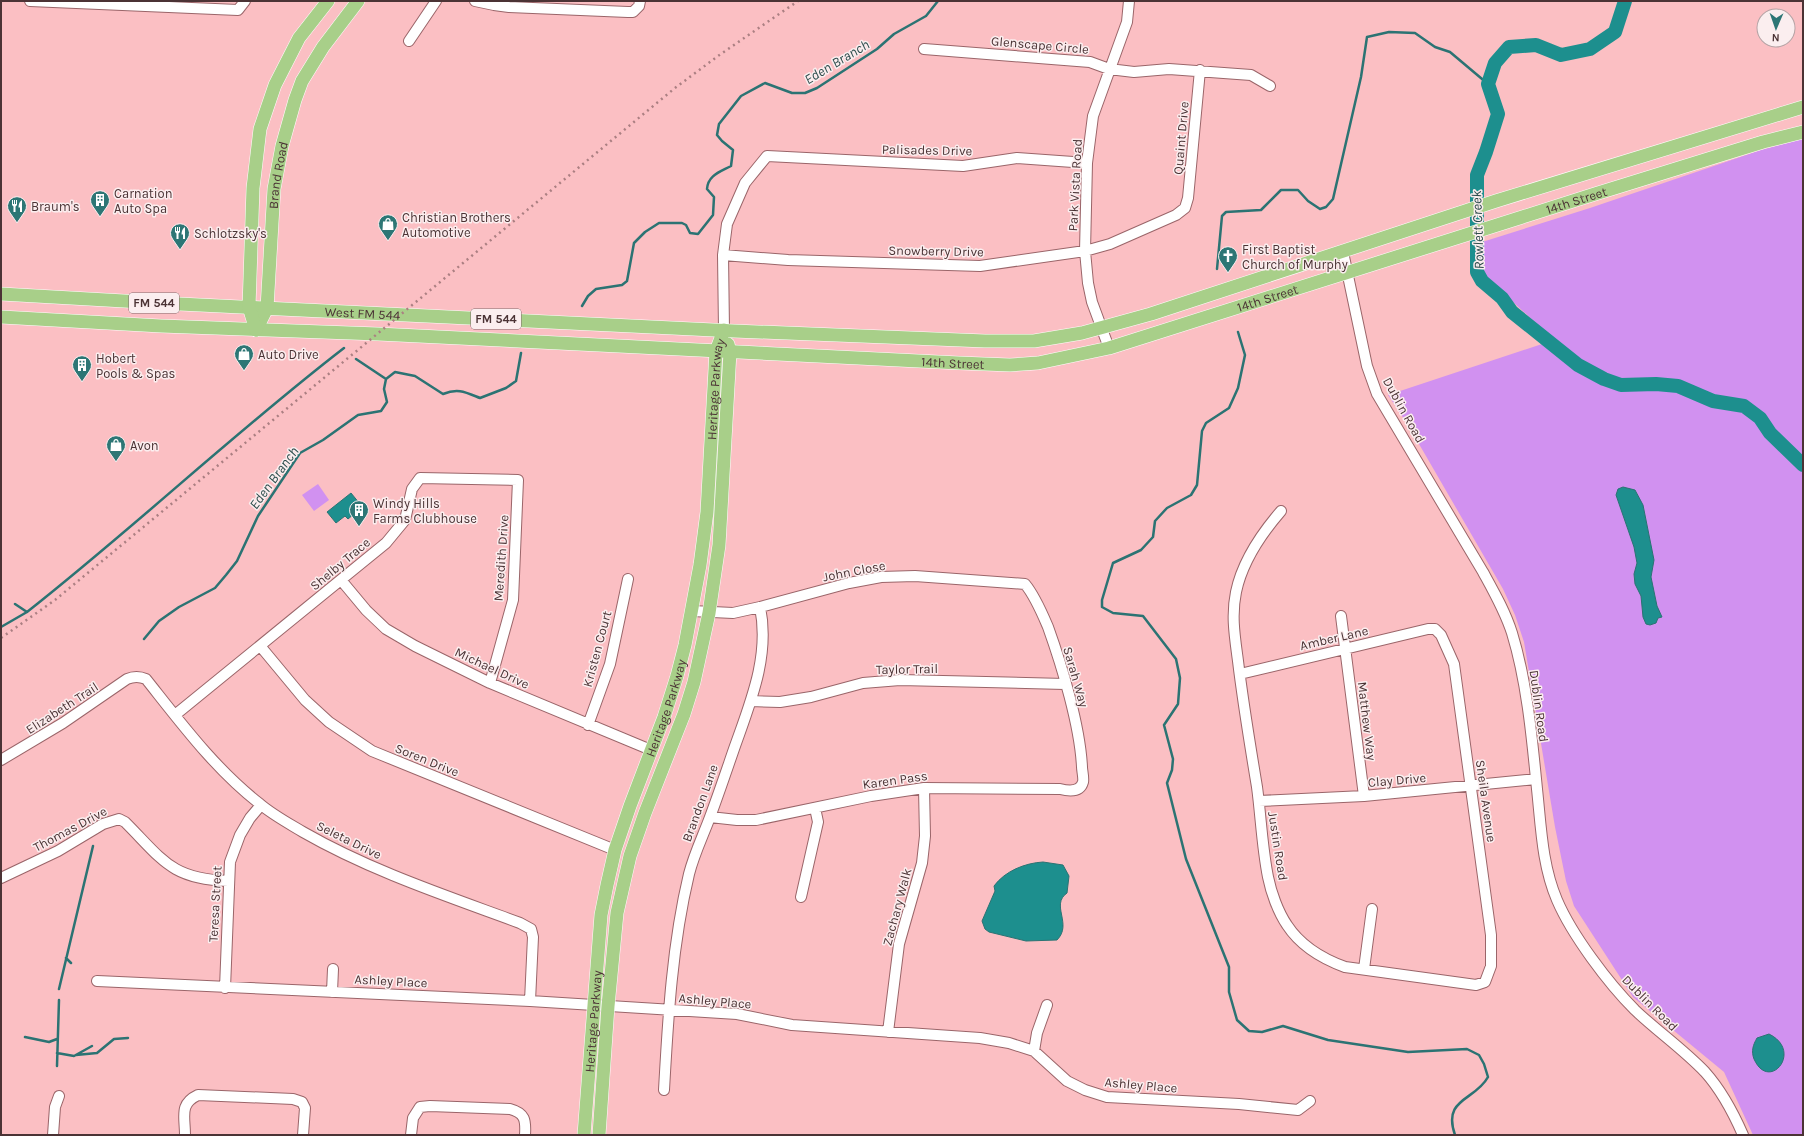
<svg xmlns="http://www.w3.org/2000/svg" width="1804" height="1136" font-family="Karla,sans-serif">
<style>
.green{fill:#d191f0}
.water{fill:#1d8f8e;stroke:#2b7373}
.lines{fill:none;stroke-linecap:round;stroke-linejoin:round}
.stream{stroke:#2b7373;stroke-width:2.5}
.river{stroke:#1d8f8e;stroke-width:14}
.minor-casing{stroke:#9a6569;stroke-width:12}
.major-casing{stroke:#fff;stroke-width:14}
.minor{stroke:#fff;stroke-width:10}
.major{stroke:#a8cf89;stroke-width:13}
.rail{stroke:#ab7f82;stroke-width:2.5;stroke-dasharray:2 4;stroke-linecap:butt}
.labels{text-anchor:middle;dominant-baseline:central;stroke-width:3;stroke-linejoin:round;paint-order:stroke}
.shield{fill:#fbeeef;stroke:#806b6d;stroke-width:1}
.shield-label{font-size:12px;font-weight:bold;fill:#4b3335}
.street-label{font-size:13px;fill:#4b3335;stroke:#fbeeef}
.poi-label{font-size:13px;fill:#4b3335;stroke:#fbeeef;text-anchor:start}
.water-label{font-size:14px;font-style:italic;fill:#2e4d4d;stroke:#fbeeef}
</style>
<rect width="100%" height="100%" fill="#fbbfc3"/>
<path class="green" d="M 1803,139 L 1803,1135 L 1753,1135 L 1724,1072 L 1633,997 L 1574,906 L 1566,881 L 1555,827 L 1524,642 L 1515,615 L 1503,589 L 1408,425 L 1388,395 L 1554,340 L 1483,274 L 1479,243 L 1590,208 L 1761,150 Z
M 318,484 L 329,500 L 314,511 L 302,495 Z"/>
<path class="water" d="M 1623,487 L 1635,490 L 1643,505 L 1654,560 L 1651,577 L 1657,606 L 1662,617 L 1658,618 L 1656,623 L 1650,625 L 1646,624 L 1643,617 L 1641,596 L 1635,584 L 1634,574 L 1637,563 L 1634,547 L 1616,495 L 1618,489 Z
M 351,493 L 360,504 L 351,511 L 354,514 L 348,519 L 345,516 L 336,523 L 327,512 Z
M 1043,862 L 1063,865 L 1069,876 L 1067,893 C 1050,905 1073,924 1057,940 L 1026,941 L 989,932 L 985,929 L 982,921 L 995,891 L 994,886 C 1005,871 1025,863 1043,862 Z
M 1769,1034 C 1804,1051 1769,1093 1754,1059 C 1751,1051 1753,1045 1757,1038 Z"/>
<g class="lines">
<path class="stream" d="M 1217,269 L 1222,216 L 1226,212 L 1261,210 L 1281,190 L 1298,190 L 1308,201 L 1320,209 L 1326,207 L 1333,199 L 1361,77 L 1367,37 L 1389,32 L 1415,33 L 1435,47 L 1450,52 L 1488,84
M 582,306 L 588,296 L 596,289 L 622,285 L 627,281 L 634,243 L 645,232 L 659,223 L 682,223 L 686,225 L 690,233 L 698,234 L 713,215 L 714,197 L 707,189 C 708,175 720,172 731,166 L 733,150 L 722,141 L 717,135 L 719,124 L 741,96 L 765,83 L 792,93 L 805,93 L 817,88 L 877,49 L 894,34 L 926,16 L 938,1
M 1238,332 L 1245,355 L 1238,388 L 1229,408 L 1206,423 L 1202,431 L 1197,485 L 1191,495 L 1167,508 L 1155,521 L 1153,537 L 1141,550 L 1113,563 L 1102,600 L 1102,607 L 1113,613 L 1143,616 L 1176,659 L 1180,678 L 1178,704 L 1164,725 L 1173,759 L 1172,770 L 1167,783 L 1186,859 L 1229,967 L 1229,992 L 1237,1020 L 1249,1031 L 1262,1032 L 1283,1026 L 1328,1040 L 1408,1052 L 1467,1049 L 1479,1055 L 1484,1064 L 1488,1077 C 1475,1101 1442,1098 1455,1135
M 356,359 L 386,379
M 15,604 L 27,612 C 135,527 235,432 344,348
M 1,627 L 27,612
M 144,639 L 159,621 L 179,607 L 215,588 L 226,575 L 237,561 L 258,516 L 300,453 L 323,440 L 358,415 L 381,411 L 387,402 L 384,389 L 386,379 L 395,372 L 415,376 L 443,394 C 458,388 465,392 480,398 L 506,388 L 516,381 L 521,353
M 66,958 L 71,963
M 59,989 L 93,846
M 25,1037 L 49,1042 L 57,1039
M 57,1053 L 74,1056 L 92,1046
M 76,1055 L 97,1053 L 114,1039 L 128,1038
M 57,1066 L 59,1000"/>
<path class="river" d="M 1625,1 L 1615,32 L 1590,49 L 1561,55 L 1536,45 L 1509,47 L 1495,63 L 1488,84 L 1498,114 L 1486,152 L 1477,175 L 1477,272 L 1482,281 L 1502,298 L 1512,312 L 1578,365 L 1604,379 L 1621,385 L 1656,384 L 1678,386 L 1713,401 L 1744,406 L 1760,418 L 1770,433 L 1803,465"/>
<g class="minor-casing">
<path id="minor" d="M 30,1 L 238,10 L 245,1
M 475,1 L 494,5 L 509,7 L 628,12 L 633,12 L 639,6 L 640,1
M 409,41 L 436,1
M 924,49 L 1090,62 L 1109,69 L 1134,72 L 1169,69 L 1251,75 L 1270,86
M 1343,252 L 1367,366 L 1377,394 L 1483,572 C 1494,592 1505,611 1512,633 C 1527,682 1532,738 1537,789 C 1541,826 1542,865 1557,900 C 1572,935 1608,983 1635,1010 C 1657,1031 1683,1049 1705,1072 C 1722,1091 1733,1112 1743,1135
M 723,255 L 788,260 L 980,266 L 1085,251 L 1110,244 L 1176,215 L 1185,208 L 1188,198 L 1200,70
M 724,330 L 723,255 L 727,224 L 745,183 L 767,156 L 963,166 L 1017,158 L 1087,163
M 1109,348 L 1092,302 L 1088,283 L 1085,251 L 1087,163 L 1093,116 L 1127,22 L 1129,1
M 341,580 L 366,610 L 386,629 L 415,646 L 490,683 L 651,750
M 692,611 L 733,613 L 760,607 L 849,583 L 881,577 L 915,576 L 1025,584 C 1035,596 1042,613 1048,627 C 1062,666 1080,726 1082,767 C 1082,771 1084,778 1083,782 C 1080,793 1068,791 1060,789 L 924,788 L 871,796 L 756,820 L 737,820 L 710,817
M 1341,616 L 1364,796
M 261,647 L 305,700 L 329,722 L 372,751 L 615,850
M 1240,674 L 1428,629 L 1435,629 L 1441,635 L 1454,664 L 1491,935 L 1491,966 L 1485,982 L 1476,985 L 1345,967 C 1323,959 1300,945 1287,925 C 1278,912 1271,892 1268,877 C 1262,847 1261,817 1257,787 C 1250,745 1243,703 1238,661 C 1235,638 1231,616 1236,592 C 1242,563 1262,533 1281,511
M 751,701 L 780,702 L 811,697 L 863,683 L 900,680 L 1065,684
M 175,715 L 386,543 L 405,520 L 412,489 L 420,478 L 518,480 L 513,600 L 490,683
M 588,725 L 610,664 L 628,579
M 1,760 L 63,723 L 127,679 C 134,676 139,676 146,679 C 181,723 215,769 260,804 C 273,815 288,823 303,832 C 371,871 447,896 520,923 L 531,929 L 533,937 L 530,1001
M 1259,801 L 1364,796 L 1536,779
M 1,878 L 58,851 L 103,824 L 119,819 L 125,822 C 163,860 171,879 228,881
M 801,897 L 818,822 L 815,808
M 1364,969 L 1372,909
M 97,981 L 530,1001 L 737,1014 L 792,1025 L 980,1038 L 1009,1043 L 1034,1051 L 1067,1081 L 1085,1090 L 1107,1097 L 1239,1104 L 1298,1110 L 1310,1101
M 225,988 L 230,862 L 240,835 L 250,818 L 261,805
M 332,992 L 333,969
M 888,1032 L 899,944 L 922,863 L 925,836 L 924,788
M 1034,1051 L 1037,1033 L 1047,1005
M 664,1090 C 668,1018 672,945 689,874 C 694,854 703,836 710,817 C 719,793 727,769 735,746 C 751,701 770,655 760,607
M 53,1135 L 55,1107 L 59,1096
M 185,1135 C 185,1116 179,1104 198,1095 L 293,1099 L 302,1102 L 305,1108 L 303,1135
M 411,1135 L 413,1118 L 420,1107 L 430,1106 L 510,1109 C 525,1113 526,1120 525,1135"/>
</g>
<g class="major-casing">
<g id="major">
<path id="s1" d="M 1,294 L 159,303 L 734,331 L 985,341 L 1034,341 L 1082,333 L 1151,314 L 1496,201 L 1803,107"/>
<path id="s2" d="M 1,317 L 161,326 L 378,334 L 959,363 L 1010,365 L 1038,363 L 1109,348 L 1595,194 L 1763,142 L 1803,132"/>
<path id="s3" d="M 256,330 L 267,308 L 274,189 L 282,146 L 295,100 L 302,81 L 323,47 L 358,1"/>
<path d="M 256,330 L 249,307 L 253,188 L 260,129 L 275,85 L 299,38 L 328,1"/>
<path id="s4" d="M 584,1135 L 601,915 L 607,885 L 615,850 L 630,806 L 664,717 L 677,676 L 685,645 L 700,565 L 707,512 L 716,351 L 724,330"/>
<path d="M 599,1135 L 608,1006 L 617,913 L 630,856 L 645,813 L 684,714 L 694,682 L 709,613 L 719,545 L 730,352 L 728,344"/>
</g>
</g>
<use href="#minor" class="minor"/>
<use href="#major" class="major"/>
<path class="rail" d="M 1,638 L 55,600 L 675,88 L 718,56 L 798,1"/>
</g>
<defs>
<g id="building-pin" transform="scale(1)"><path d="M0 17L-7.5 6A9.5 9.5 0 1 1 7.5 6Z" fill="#2d7675" stroke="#fbeeef"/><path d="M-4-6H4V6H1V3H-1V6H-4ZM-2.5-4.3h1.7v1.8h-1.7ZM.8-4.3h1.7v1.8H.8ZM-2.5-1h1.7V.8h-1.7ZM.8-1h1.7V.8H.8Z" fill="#fff"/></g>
<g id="restaurant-pin" transform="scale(1)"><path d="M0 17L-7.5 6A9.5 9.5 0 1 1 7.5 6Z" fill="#2d7675" stroke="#fbeeef"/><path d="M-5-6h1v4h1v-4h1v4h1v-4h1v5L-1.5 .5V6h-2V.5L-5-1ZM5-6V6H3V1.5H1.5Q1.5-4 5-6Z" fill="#fff"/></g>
<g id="shop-pin" transform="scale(1)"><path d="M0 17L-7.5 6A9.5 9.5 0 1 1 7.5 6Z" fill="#2d7675" stroke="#fbeeef"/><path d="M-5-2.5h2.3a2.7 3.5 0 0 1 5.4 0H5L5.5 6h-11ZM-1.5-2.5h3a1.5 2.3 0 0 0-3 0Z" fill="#fff"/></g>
<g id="church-pin" transform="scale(1)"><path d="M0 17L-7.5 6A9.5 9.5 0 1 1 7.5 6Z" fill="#2d7675" stroke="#fbeeef"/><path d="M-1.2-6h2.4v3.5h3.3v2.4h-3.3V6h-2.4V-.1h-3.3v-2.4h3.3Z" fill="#fff"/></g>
</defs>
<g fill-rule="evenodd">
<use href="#building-pin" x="100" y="200"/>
<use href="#restaurant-pin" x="17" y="206"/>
<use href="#shop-pin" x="388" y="224"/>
<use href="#restaurant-pin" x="180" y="233"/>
<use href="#church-pin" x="1228" y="256"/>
<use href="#shop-pin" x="244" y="354"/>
<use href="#building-pin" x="82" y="365"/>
<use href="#shop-pin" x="116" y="445"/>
<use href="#building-pin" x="359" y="510"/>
</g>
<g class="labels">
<g class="shield">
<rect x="129" y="293" width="50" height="20" rx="3"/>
<rect x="471" y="309" width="50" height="20" rx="3"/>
</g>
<g class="shield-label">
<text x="154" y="303">FM 544</text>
<text x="496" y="319">FM 544</text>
</g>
<g class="street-label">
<text transform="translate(1040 45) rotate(5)">Glenscape Circle</text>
<text transform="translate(1181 138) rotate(-85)">Quaint Drive</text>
<text transform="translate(927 150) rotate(1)">Palisades Drive</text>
<text stroke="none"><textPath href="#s3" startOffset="158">Brand Road</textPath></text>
<text transform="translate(1075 185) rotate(-87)">Park Vista Road</text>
<text stroke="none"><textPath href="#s2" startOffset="1601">14th Street</textPath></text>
<text transform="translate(936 251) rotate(1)">Snowberry Drive</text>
<text stroke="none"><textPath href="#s2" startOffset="1277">14th Street</textPath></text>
<text stroke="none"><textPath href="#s1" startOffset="362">West FM 544</textPath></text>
<text stroke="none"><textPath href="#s2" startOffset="953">14th Street</textPath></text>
<text stroke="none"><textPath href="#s4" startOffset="762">Heritage Parkway</textPath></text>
<text transform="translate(1404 410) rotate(61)">Dublin Road</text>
<text transform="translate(501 558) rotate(-86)">Meredith Drive</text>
<text transform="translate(340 564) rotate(-40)">Shelby Trace</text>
<text transform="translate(854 571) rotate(-11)">John Close</text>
<text transform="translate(1334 638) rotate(-13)">Amber Lane</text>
<text transform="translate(597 649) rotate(-75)">Kristen Court</text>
<text transform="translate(492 668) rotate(25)">Michael Drive</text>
<text transform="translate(907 669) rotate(-1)">Taylor Trail</text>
<text transform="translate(1076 677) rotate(74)">Sarah Way</text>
<text transform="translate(1539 706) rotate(82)">Dublin Road</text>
<text transform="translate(62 708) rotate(-33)">Elizabeth Trail</text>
<text stroke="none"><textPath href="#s4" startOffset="438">Heritage Parkway</textPath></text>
<text transform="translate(1367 721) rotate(83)">Matthew Way</text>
<text transform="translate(427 760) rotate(22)">Soren Drive</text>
<text transform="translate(895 780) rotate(-8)">Karen Pass</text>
<text transform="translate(1397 780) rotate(-5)">Clay Drive</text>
<text transform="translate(1486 801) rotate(82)">Sheila Avenue</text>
<text transform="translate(700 803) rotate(-70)">Brandon Lane</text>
<text transform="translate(70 829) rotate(-28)">Thomas Drive</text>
<text transform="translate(349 840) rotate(26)">Seleta Drive</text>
<text transform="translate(1278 846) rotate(81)">Justin Road</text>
<text transform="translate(215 904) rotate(-87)">Teresa Street</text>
<text transform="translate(897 907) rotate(-75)">Zachary Walk</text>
<text transform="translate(391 981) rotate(3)">Ashley Place</text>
<text transform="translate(715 1001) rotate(5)">Ashley Place</text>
<text transform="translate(1650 1003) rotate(45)">Dublin Road</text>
<text stroke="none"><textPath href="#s4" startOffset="114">Heritage Parkway</textPath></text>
<text transform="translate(1141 1085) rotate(5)">Ashley Place</text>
</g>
<g class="poi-label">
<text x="114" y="193">Carnation<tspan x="114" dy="15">Auto Spa</tspan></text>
<text x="31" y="206">Braum's</text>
<text x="402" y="217">Christian Brothers<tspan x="402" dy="15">Automotive</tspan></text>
<text x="194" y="233">Schlotzsky's</text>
<text x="1242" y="249">First Baptist<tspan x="1242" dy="15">Church of Murphy</tspan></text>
<text x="258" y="354">Auto Drive</text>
<text x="96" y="358">Hobert<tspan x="96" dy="15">Pools &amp; Spas</tspan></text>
<text x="130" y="445">Avon</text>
<text x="373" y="503">Windy Hills<tspan x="373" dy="15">Farms Clubhouse</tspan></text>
</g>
<g class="water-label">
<text transform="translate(837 62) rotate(-31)">Eden Branch</text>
<text transform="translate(1478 230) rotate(-92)">Rowlett Creek</text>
<text transform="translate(274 478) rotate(-54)">Eden Branch</text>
</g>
</g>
<rect width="1804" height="1136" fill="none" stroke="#4b3335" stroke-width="4"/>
<g transform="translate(1776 28) rotate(182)"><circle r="19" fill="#fbeeef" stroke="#b5a3a5"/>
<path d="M0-3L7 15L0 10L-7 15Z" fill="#2d7675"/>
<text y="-6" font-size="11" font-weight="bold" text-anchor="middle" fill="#4b3335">N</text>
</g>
</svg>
